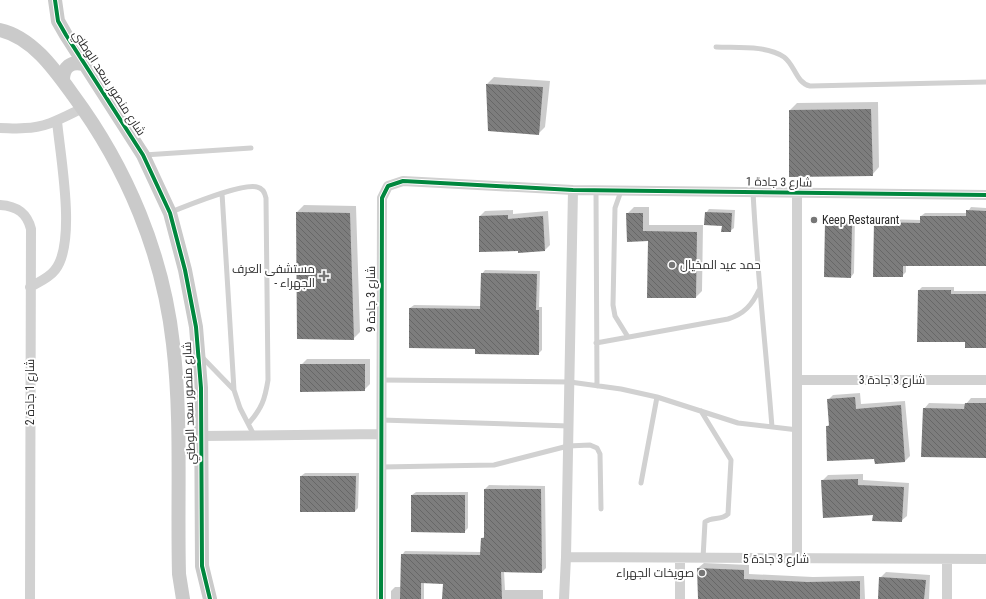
<svg xmlns="http://www.w3.org/2000/svg" width="986" height="599" font-family="'Roboto Condensed',Cairo,sans-serif">
<style>
.shadow{fill:#0003}
.building{fill:url(#building-back-hatch)}
.lines{fill:none;stroke-linecap:round;stroke-linejoin:round}
.lane{stroke:#d1d1d1;stroke-width:5}
.street{stroke:#d1d1d1;stroke-width:10}
.secondary{stroke:#cacaca;stroke-width:14}
.cycleway-casing{stroke:#fff;stroke-width:6}
.cycleway{stroke:#00873e;stroke-width:4}
.poi-dot{fill:#767676;stroke:#fff;stroke-width:1.5}
.labels{text-anchor:middle;dominant-baseline:central;stroke-width:4;stroke-linejoin:round;paint-order:stroke}
.street-label{font-size:12px;fill:#2c2c2c;stroke:#fff}
.poi-label{font-size:12px;fill:#2c2c2c;stroke:#fff;text-anchor:start}
</style>
<defs>
<pattern id="building-back-hatch" width="6" height="6" patternUnits="userSpaceOnUse"><rect width="6" height="6" fill="#7d7d7d"/><path d="M-1 5l2 2M0 0l6 6M5-1l2 2" fill="none" stroke="#676767"/></pattern>
</defs>
<rect width="100%" height="100%" fill="#fff"/>
<path class="shadow" d="M 494,77 L 550,81 L 545,127 L 538,134 L 487,84 Z
M 878,102 L 879,167 L 872,175 L 790,110 L 797,103 Z
M 304,205 L 356,206 L 360,332 L 353,339 L 297,212 Z
M 634,207 L 649,207 L 649,225 L 703,225 L 702,291 L 696,297 L 627,214 Z
M 971,207 L 986,208 L 986,265 L 906,265 L 906,272 L 902,276 L 875,223 L 879,219 L 921,220 L 921,216 L 925,213 L 967,213 Z
M 709,209 L 735,210 L 734,228 L 730,231 L 706,213 Z
M 513,210 L 513,214 L 548,211 L 550,245 L 545,250 L 519,250 L 480,216 L 485,211 Z
M 830,219 L 855,219 L 854,273 L 851,277 L 826,276 L 826,222 Z
M 485,270 L 540,271 L 539,307 L 542,307 L 542,350 L 538,354 L 476,348 L 410,308 L 414,305 L 481,306 L 482,274 Z
M 922,287 L 954,287 L 954,291 L 986,291 L 986,347 L 966,341 L 919,290 Z
M 307,359 L 370,359 L 370,384 L 364,390 L 301,365 Z
M 860,393 L 861,404 L 905,401 L 910,456 L 905,461 L 875,458 L 827,426 L 830,424 L 828,400 L 833,395 Z
M 971,398 L 986,398 L 986,458 L 924,409 L 929,403 L 966,404 Z
M 305,473 L 359,473 L 358,508 L 355,511 L 301,476 Z
M 863,474 L 863,480 L 909,483 L 907,516 L 901,521 L 874,514 L 822,481 L 828,475 Z
M 489,485 L 545,486 L 546,568 L 542,572 L 504,571 L 505,590 L 543,590 L 543,599 L 443,599 L 444,583 L 424,582 L 424,599 L 391,599 L 391,591 L 395,587 L 401,587 L 402,555 L 405,551 L 482,552 L 482,538 L 485,536 L 485,489 Z
M 416,492 L 468,492 L 468,528 L 464,532 L 412,495 Z
M 704,563 L 749,565 L 749,574 L 813,577 L 864,576 L 865,599 L 699,599 L 698,568 Z
M 886,572 L 930,575 L 929,599 L 879,599 L 880,578 Z"/>
<path class="building" d="M 486,84 L 543,87 L 539,135 L 488,131 Z
M 871,109 L 873,176 L 789,177 L 789,110 Z
M 966,210 L 986,211 L 986,266 L 903,266 L 903,277 L 873,277 L 874,222 L 920,223 L 920,216 L 966,216 Z
M 296,212 L 350,213 L 354,340 L 297,339 Z
M 705,212 L 732,213 L 731,232 L 721,232 L 722,226 L 704,225 Z
M 626,213 L 643,213 L 643,231 L 697,232 L 696,298 L 647,298 L 648,241 L 627,242 Z
M 508,215 L 508,219 L 543,216 L 545,251 L 518,253 L 518,251 L 479,252 L 479,216 Z
M 825,222 L 852,222 L 851,278 L 824,277 Z
M 481,273 L 537,274 L 536,310 L 539,310 L 539,355 L 475,354 L 475,349 L 409,348 L 409,308 L 480,309 Z
M 918,290 L 951,290 L 951,294 L 986,294 L 986,348 L 965,348 L 965,342 L 917,342 Z
M 300,364 L 365,364 L 365,391 L 300,392 Z
M 855,397 L 856,409 L 901,405 L 905,462 L 875,464 L 874,459 L 827,461 L 826,426 L 829,426 L 827,399 Z
M 965,403 L 986,403 L 986,458 L 921,457 L 923,408 L 964,409 Z
M 300,476 L 356,476 L 355,512 L 300,512 Z
M 858,479 L 858,485 L 904,487 L 902,522 L 872,521 L 873,515 L 823,518 L 821,480 Z
M 484,489 L 541,489 L 542,573 L 501,572 L 502,599 L 442,599 L 443,584 L 421,583 L 421,599 L 400,599 L 401,554 L 480,555 L 481,538 L 484,538 Z
M 411,495 L 465,495 L 465,533 L 411,532 Z
M 697,568 L 744,570 L 744,579 L 807,582 L 860,581 L 860,599 L 698,599 Z
M 879,577 L 926,580 L 924,599 L 878,599 Z"/>
<g class="lines">
<path class="lane" d="M 716,47 C 737,48 766,45 784,57 C 795,65 796,83 810,86 L 986,82
M 144,155 L 251,148
M 596,190 L 597,386
M 621,191 L 615,208 L 613,305 L 615,316 L 628,337
M 753,192 C 757,271 766,349 772,427
M 222,193 L 234,390 L 240,408 L 254,435
M 171,212 C 187,206 241,183 257,187 C 262,188 265,193 266,198 L 268,380 C 265,399 262,408 249,423
M 596,343 L 728,319 C 744,314 752,305 759,290
M 201,356 L 234,390
M 381,380 L 570,382 L 621,389 L 657,397 L 738,423 L 798,430
M 701,411 L 731,460 L 728,514 C 721,521 712,516 705,522 L 703,558
M 381,420 L 569,426
M 381,467 L 494,465 L 568,446 L 590,445 L 597,448 L 600,454 L 601,509
M 641,483 L 657,397"/>
<path class="street" d="M 0,128 C 8,128 17,129 25,128 C 46,128 64,117 83,108
M 797,192 L 797,559
M 0,205 C 17,206 27,213 31,229 L 30,599
M 30,287 C 39,282 49,278 55,270 C 77,243 60,155 57,121
M 798,380 L 986,380
M 201,436 L 381,434
M 566,557 L 986,559
M 947,560 L 947,599
M 381,599 L 382,198 L 388,186 L 403,181 L 573,190 L 986,195
M 564,599 L 566,557 L 573,190
M 680,599 L 680,558"/>
<path class="secondary" d="M 55,0 L 58,21 L 66,35 L 143,155 L 170,213 L 185,270 L 196,327 L 201,388 L 202,566 L 210,599
M 0,30 C 32,37 55,70 73,95 C 127,168 163,254 173,344 C 182,420 177,497 179,574 L 183,599
M 63,80 C 63,67 71,61 83,64"/>
<g class="cycleway-casing">
<path id="cycleway" d="M 55,0 L 58,21 L 66,35 L 143,155 L 170,213 L 185,270 L 196,327 L 201,388 L 202,566 L 210,599
M 381,599 L 382,198 L 388,186 L 403,181 L 573,190 L 986,195"/>
</g>
<use href="#cycleway" class="cycleway"/>
</g>
<g class="poi-dot">
<circle cx="814" cy="220" r="4"/>
<circle cx="672" cy="265" r="4"/>
<path d="M322 270h4v4h4v4h-4v4h-4v-4h-4v-4h4z"/>
<circle cx="702" cy="573" r="4"/>
</g>
<g class="labels">
<g class="street-label">
<text transform="translate(109 83) rotate(57)">شارع منصور سعد الوطني</text>
<text transform="translate(779 182) rotate(1)">شارع 3 جادة 1</text>
<text transform="translate(371 299) rotate(-90)">شارع 3 جادة 9</text>
<text x="892" y="380">شارع 3 جادة 3</text>
<text transform="translate(30 392) rotate(-90)">شارع 1 جادة 2</text>
<text transform="translate(189 403) rotate(-92)">شارع منصور سعد الوطني</text>
<text x="776" y="559">شارع 3 جادة 5</text>
</g>
<g class="poi-label">
<text x="822" y="220">Keep Restaurant</text>
<text x="680" y="265">حمد عيد المخيال</text>
<text x="315" y="269" text-anchor="end">مستشفى العرف<tspan x="315" dy="14">- الجهراء</tspan></text>
<text x="694" y="573" text-anchor="end">صويخات الجهراء</text>
</g>
</g>
</svg>
